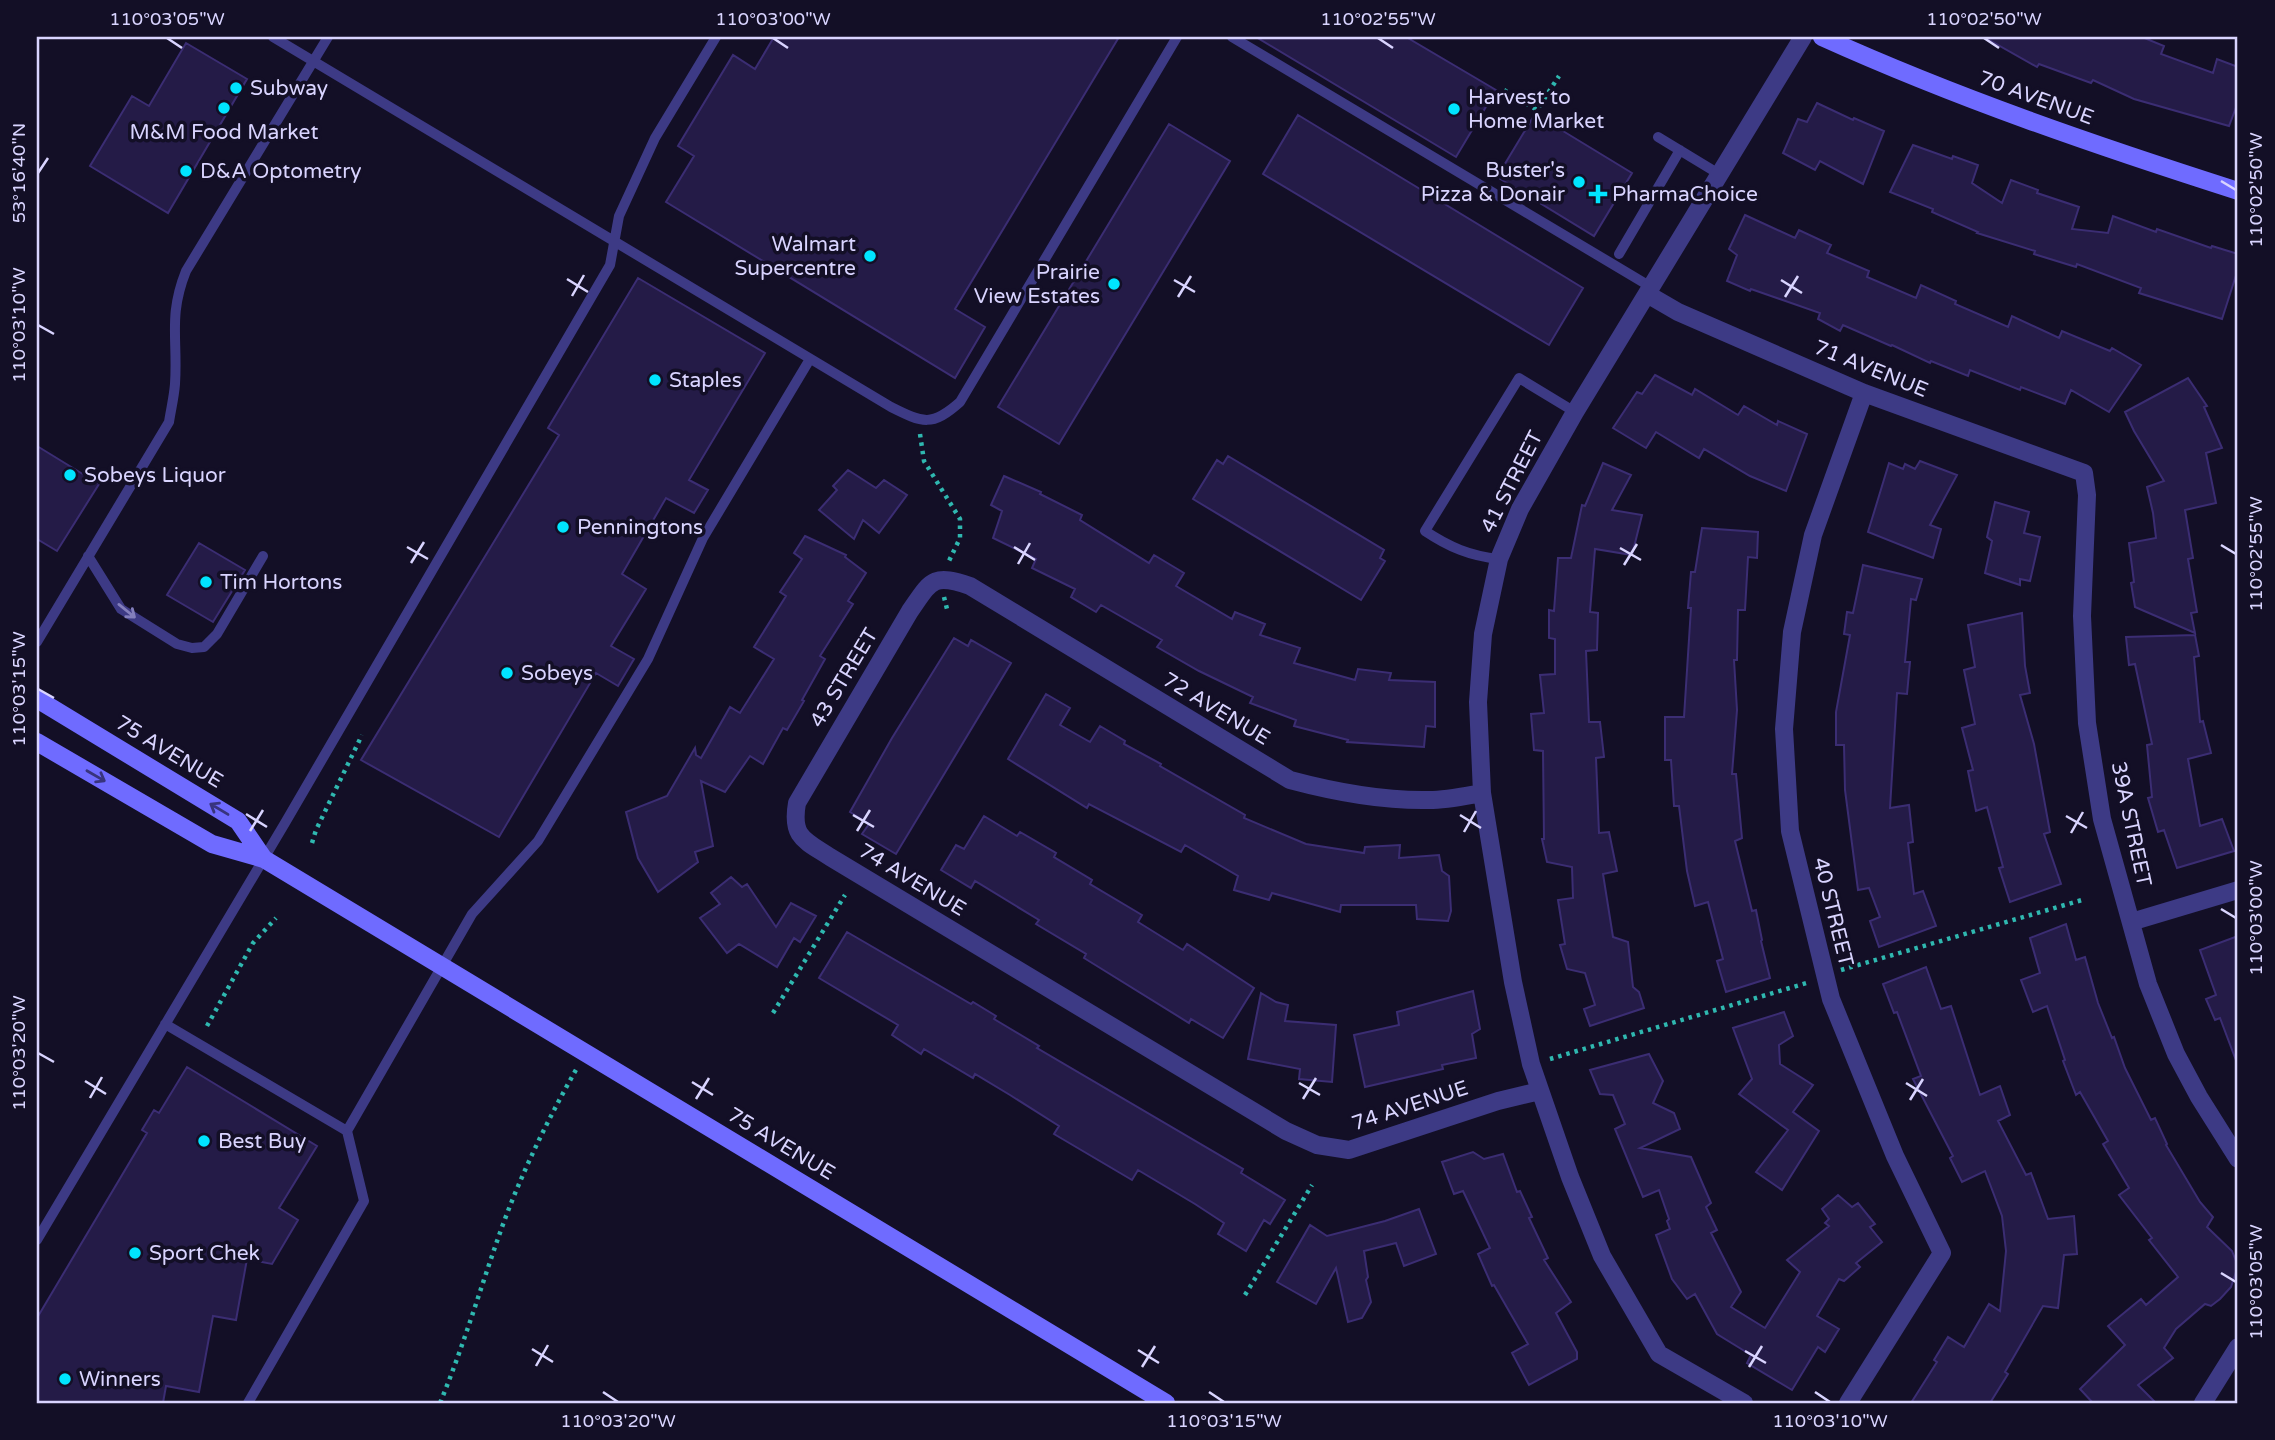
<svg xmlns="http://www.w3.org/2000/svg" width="2275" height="1440" font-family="'Varela Round',sans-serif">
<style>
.building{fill:#241b47;stroke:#3b2d73;stroke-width:2}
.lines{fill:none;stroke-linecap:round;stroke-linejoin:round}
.path{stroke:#2fb8b0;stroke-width:4.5;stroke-dasharray:3.5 5;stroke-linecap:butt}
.lane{stroke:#3d3a85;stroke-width:10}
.street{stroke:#3d3a85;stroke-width:18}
.secondary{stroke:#6f6bff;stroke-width:18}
.oneway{stroke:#837fbc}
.oneway2{stroke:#38347d}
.ticks{fill:none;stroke:#d9d4ff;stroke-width:2.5}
.poi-dot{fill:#00e5ff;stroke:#130f26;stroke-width:2.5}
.labels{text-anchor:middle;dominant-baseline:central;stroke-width:7;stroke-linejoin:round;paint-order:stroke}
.poi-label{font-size:21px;fill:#d9d4ff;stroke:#130f26;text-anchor:start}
.street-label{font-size:21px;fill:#d9d4ff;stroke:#130f26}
.neatline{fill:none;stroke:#d9d4ff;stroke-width:2.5}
.ticks-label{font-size:18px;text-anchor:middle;fill:#d9d4ff}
</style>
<rect width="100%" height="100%" fill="#130f26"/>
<path class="building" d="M 774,37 L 1119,37 L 955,309 L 985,327 L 955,378 L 666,202 L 694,156 L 678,146 L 733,55 L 755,69 Z
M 1256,37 L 1406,37 L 1496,90 L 1456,157 Z
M 1984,37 L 2142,37 L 2164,46 L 2161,54 L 2213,73 L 2217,59 L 2238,67 L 2238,102 L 2229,126 L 2134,99 L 2093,80 L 2091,83 L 2039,64 L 2037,67 Z
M 186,43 L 247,79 L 168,213 L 90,166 L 132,96 L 149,106 Z
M 1817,103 L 1853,120 L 1854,118 L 1884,131 L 1863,184 L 1820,161 L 1815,170 L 1783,153 L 1798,119 L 1807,122 Z
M 1535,114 L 1632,173 L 1594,236 L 1497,177 Z
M 1298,115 L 1583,288 L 1549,345 L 1263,174 Z
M 1169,124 L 1230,161 L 1059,444 L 998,407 Z
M 1913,145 L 1952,159 L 1953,156 L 1978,165 L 1972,183 L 2002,203 L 2011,180 L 2038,190 L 2037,193 L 2079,207 L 2072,229 L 2108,233 L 2113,216 L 2156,232 L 2157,229 L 2211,248 L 2212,246 L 2238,254 L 2238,269 L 2222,319 L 2139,293 L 2141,288 L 2077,264 L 2076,267 L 2034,254 L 2035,251 L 1977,233 L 1978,232 L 1932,212 L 1933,209 L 1890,192 Z
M 1745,215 L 1795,238 L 1799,230 L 1831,245 L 1827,253 L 1869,271 L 1867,277 L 1916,298 L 1921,285 L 1956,301 L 1955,304 L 2008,327 L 2012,316 L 2059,338 L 2062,331 L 2110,351 L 2112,348 L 2141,365 L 2109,412 L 2071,390 L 2065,404 L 2021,387 L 2020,390 L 1970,370 L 1968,376 L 1931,361 L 1930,363 L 1892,345 L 1891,346 L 1843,325 L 1840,331 L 1818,319 L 1820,313 L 1751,289 L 1750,291 L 1727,281 L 1737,255 L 1729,249 Z
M 638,278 L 765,353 L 689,480 L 708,490 L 694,513 L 666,498 L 622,574 L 646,589 L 611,646 L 634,659 L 618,686 L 596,673 L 499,837 L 361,760 L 559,435 L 548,428 Z
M 1655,375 L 1692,395 L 1695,389 L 1738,415 L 1744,406 L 1777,425 L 1778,421 L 1807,434 L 1786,491 L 1750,476 L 1704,449 L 1699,458 L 1656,432 L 1646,448 L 1613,428 L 1637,392 L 1642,394 Z
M 2188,378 L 2207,406 L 2204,407 L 2222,448 L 2206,453 L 2216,503 L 2185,510 L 2193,558 L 2188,559 L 2197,612 L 2191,613 L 2195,633 L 2135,607 L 2131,583 L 2134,582 L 2129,543 L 2156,538 L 2153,513 L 2147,487 L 2164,481 L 2134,431 L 2125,412 Z
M 37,446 L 99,484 L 57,551 L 37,539 Z
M 1228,456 L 1384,550 L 1380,558 L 1385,561 L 1361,600 L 1193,499 L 1217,460 L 1223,464 Z
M 1920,461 L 1957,475 L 1930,525 L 1941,529 L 1933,558 L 1868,532 L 1889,463 L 1903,469 L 1905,464 L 1915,469 Z
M 1603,463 L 1631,475 L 1612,510 L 1642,515 L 1632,555 L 1595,549 L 1590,612 L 1598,613 L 1597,650 L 1586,651 L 1589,722 L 1600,722 L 1604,757 L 1596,758 L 1599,833 L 1609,832 L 1617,871 L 1603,874 L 1613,937 L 1628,942 L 1633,987 L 1639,992 L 1644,1008 L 1590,1026 L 1584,1009 L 1595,1005 L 1585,973 L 1567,969 L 1560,945 L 1565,944 L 1558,900 L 1573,898 L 1572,867 L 1547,862 L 1542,839 L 1544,839 L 1543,751 L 1534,750 L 1531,714 L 1544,713 L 1540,675 L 1555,674 L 1555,639 L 1549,638 L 1549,610 L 1554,611 L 1558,558 L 1571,558 L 1582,505 L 1585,506 Z
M 848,470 L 876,488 L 884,480 L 907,495 L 879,533 L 863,520 L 854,539 L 819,510 L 837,490 L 833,486 Z
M 1004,476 L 1041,492 L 1040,494 L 1082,515 L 1080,520 L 1149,563 L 1154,555 L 1184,573 L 1176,586 L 1232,619 L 1235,612 L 1265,624 L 1260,635 L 1300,648 L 1294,663 L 1355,680 L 1358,669 L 1391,673 L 1389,680 L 1435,682 L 1435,727 L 1426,726 L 1424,747 L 1347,742 L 1348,740 L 1294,726 L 1296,720 L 1250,703 L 1253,697 L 1199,671 L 1157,647 L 1162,640 L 1101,605 L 1096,612 L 1071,597 L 1075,589 L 1032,568 L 1036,559 L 993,538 L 1002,511 L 991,505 Z
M 1995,502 L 2029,512 L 2024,533 L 2040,537 L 2030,581 L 2020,579 L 2020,585 L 1985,573 L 1992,541 L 1987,537 Z
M 1702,528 L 1758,532 L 1757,558 L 1748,557 L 1745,610 L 1738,610 L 1737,660 L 1734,660 L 1737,710 L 1732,774 L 1736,774 L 1742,838 L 1735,841 L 1752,911 L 1756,910 L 1762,940 L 1761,941 L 1770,978 L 1726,992 L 1717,961 L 1723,959 L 1708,902 L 1695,906 L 1687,871 L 1679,806 L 1674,806 L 1671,760 L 1665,760 L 1665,717 L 1684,717 L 1691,608 L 1688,608 L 1691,572 L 1695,572 Z
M 805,536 L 846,555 L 845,557 L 866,573 L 848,601 L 853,604 L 820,656 L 825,659 L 802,700 L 804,701 L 787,730 L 783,728 L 763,764 L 750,756 L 725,792 L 701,781 L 713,846 L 695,852 L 698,862 L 658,892 L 638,858 L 626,812 L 667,796 L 695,748 L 696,755 L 701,758 L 730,707 L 740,713 L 774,659 L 754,647 L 786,596 L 780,592 L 802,559 L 794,553 Z
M 199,543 L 245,570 L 213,622 L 167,595 Z
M 1863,565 L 1922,579 L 1916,600 L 1911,599 L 1905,662 L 1910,662 L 1907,694 L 1897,693 L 1890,808 L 1909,805 L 1913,842 L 1908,843 L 1914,894 L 1923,891 L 1936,926 L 1879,947 L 1870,921 L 1880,917 L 1869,888 L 1858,890 L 1845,790 L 1844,745 L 1836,745 L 1836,712 L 1850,635 L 1844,634 L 1847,612 L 1853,613 Z
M 2022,613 L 2025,666 L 2030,693 L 2020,695 L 2034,744 L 2050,832 L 2044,834 L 2061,884 L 2010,902 L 1999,868 L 2003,867 L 1987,807 L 1976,811 L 1968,771 L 1973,770 L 1962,728 L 1975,724 L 1964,670 L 1975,667 L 1968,625 Z
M 2195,635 L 2199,656 L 2194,657 L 2200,722 L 2203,721 L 2211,753 L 2188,759 L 2200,826 L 2222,819 L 2234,851 L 2177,868 L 2164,830 L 2158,832 L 2148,798 L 2152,797 L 2147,745 L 2152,744 L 2135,664 L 2129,665 L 2126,637 Z
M 954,638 L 968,646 L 971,640 L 1011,663 L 896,854 L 862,834 L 869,824 L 850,812 L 892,738 Z
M 1046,694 L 1070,708 L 1060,725 L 1090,742 L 1100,726 L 1125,741 L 1124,744 L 1161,764 L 1160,766 L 1245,815 L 1244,818 L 1306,844 L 1364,853 L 1365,847 L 1400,845 L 1399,858 L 1439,855 L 1442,871 L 1449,876 L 1451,911 L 1448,921 L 1417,919 L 1416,905 L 1341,905 L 1340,912 L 1272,893 L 1269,900 L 1234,890 L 1238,876 L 1185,845 L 1181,852 L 1089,804 L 1087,808 L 1008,759 Z
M 984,816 L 1017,836 L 1020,832 L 1056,853 L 1054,857 L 1092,880 L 1090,884 L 1142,915 L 1138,922 L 1183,950 L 1187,944 L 1254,988 L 1223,1038 L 1191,1019 L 1189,1023 L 1084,958 L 1086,954 L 1036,924 L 1039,920 L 975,881 L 971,888 L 941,870 L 956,845 L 964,849 Z
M 731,877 L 742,887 L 747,884 L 776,927 L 791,903 L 816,916 L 800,942 L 794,938 L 777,967 L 739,944 L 727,953 L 700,918 L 720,904 L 711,893 Z
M 2066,924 L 2076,960 L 2085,957 L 2098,1003 L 2112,1038 L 2114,1037 L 2125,1068 L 2151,1120 L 2155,1118 L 2167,1144 L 2166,1145 L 2200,1202 L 2213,1217 L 2207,1227 L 2232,1251 L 2238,1266 L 2231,1287 L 2220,1299 L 2211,1306 L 2205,1304 L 2176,1329 L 2164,1348 L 2173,1358 L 2138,1385 L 2156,1403 L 2093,1403 L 2080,1389 L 2125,1345 L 2108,1326 L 2141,1299 L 2146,1305 L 2178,1277 L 2149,1240 L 2152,1238 L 2119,1195 L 2129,1188 L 2103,1144 L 2108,1141 L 2080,1092 L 2076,1095 L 2063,1061 L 2065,1060 L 2047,1006 L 2033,1012 L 2021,980 L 2040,973 L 2030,938 Z
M 847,932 L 971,1004 L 973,1002 L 996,1016 L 994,1019 L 1039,1046 L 1037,1048 L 1243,1169 L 1241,1173 L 1285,1200 L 1270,1224 L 1264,1220 L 1246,1251 L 1218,1234 L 1224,1223 L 1195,1204 L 1138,1170 L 1132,1180 L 1054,1134 L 1059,1126 L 1010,1095 L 975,1074 L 973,1078 L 924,1049 L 921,1054 L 892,1035 L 898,1025 L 819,978 Z
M 2238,936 L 2238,1063 L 2237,1063 L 2220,1018 L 2215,1020 L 2206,999 L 2216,995 L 2200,950 Z
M 1926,967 L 1941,1009 L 1951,1006 L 1980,1095 L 2000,1086 L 2010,1115 L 1998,1121 L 2026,1175 L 2031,1173 L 2048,1219 L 2074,1216 L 2077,1254 L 2064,1255 L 2058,1308 L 2043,1306 L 2005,1372 L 2008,1374 L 1990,1403 L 1911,1403 L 1937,1362 L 1934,1360 L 1948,1337 L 1964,1347 L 1989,1304 L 2000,1311 L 2006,1251 L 2002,1216 L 1985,1171 L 1962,1182 L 1950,1158 L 1953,1156 L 1913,1079 L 1921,1076 L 1897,1012 L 1894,1013 L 1883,984 Z
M 1473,991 L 1480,1029 L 1472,1034 L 1476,1058 L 1442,1065 L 1443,1069 L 1365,1087 L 1354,1035 L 1399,1025 L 1397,1012 Z
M 1261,993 L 1276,1002 L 1288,1005 L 1285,1021 L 1336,1025 L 1332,1082 L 1299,1079 L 1300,1069 L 1248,1059 Z
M 1784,1012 L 1793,1036 L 1779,1045 L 1780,1064 L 1813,1085 L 1793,1112 L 1819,1131 L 1782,1190 L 1756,1172 L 1788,1130 L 1739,1094 L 1752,1079 L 1733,1028 Z
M 1649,1054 L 1663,1081 L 1653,1103 L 1674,1113 L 1680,1129 L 1640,1148 L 1691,1157 L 1711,1203 L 1706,1207 L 1717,1230 L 1711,1233 L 1741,1292 L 1731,1307 L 1765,1328 L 1800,1272 L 1787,1260 L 1829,1226 L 1825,1223 L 1829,1219 L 1822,1209 L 1838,1195 L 1852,1207 L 1858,1203 L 1875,1224 L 1870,1227 L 1882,1242 L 1856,1263 L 1860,1267 L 1844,1281 L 1839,1279 L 1817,1316 L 1839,1329 L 1825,1352 L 1818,1347 L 1792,1390 L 1747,1363 L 1751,1355 L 1717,1334 L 1695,1294 L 1687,1299 L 1672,1279 L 1656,1235 L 1670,1229 L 1667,1221 L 1669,1219 L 1659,1190 L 1643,1197 L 1615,1129 L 1625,1124 L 1613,1095 L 1600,1094 L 1590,1070 Z
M 187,1067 L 317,1146 L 279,1208 L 298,1220 L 272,1264 L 247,1259 L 236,1320 L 213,1316 L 199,1392 L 166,1386 L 163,1403 L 37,1403 L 37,1318 L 147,1133 L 142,1130 L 154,1110 L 159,1113 Z
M 1473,1152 L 1484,1159 L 1503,1154 L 1517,1192 L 1520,1191 L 1532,1217 L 1529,1218 L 1548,1258 L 1544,1260 L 1571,1302 L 1556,1313 L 1577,1352 L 1577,1359 L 1529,1385 L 1512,1353 L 1528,1344 L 1494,1285 L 1492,1286 L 1478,1254 L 1490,1248 L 1463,1191 L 1454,1194 L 1442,1162 Z
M 1419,1209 L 1436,1254 L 1404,1266 L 1396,1243 L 1364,1251 L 1368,1277 L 1366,1280 L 1371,1302 L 1362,1318 L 1348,1322 L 1336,1268 L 1316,1304 L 1277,1282 L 1310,1225 L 1327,1236 L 1385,1221 Z"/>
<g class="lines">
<path class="path" d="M 1504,90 L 1537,110 L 1559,76
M 920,434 L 924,461 L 960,519 L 960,538 L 948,563
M 944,597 L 948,613
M 312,843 L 316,830 L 362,735
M 1841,970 L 2082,900
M 773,1013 L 845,895
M 207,1026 L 253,943 L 276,918
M 1550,1059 L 1810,982
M 1245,1295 L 1312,1185
M 440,1403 C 464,1345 481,1286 502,1227 C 522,1172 548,1119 577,1068"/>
<path class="lane" d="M 273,37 L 891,407 C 923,423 932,427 960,402 L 1177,37
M 1232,37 L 1651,287
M 1658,137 L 1719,174
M 1619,254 L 1680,150
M 88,556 L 121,609 L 177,644 L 192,648 L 204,647 L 217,634 L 263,556
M 1499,559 C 1470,556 1449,547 1425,531 L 1519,378 L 1575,412
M 37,642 L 169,422 C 171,409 174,397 175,384 C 178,339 168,316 186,271 L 328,37
M 165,1024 L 347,1131 L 472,914 L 538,841 L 648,659 L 703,538 L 810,359
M 37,1240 L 285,823 L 610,265 L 619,216 L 655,138 L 716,37
M 248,1403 L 364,1201 L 347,1131"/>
<path class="street" d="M 1647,294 L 1678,312 L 1864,393 L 2084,473 L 2087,495 L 2082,616 L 2087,723 L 2102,819 L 2148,984 L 2176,1054 L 2199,1097 L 2238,1159
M 1482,793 C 1465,796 1447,800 1429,800 C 1382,801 1335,792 1290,780 L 970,586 C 932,573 931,581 910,611 L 797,803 C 791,837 804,840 830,857 L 1286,1131 L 1317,1145 L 1349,1150 L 1498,1101 L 1540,1091
M 2131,922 L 2238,890
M 1744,1403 L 1659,1354 L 1602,1256 L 1570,1177 L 1531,1064 L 1513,982 L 1482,793 L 1478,702 L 1483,634 L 1499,559 L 1520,509 L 1575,412 L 1803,37
M 1848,1403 L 1942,1253 L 1895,1156 L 1831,999 L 1790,831 L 1784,729 L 1792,632 L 1813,535 L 1864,393
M 2203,1403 L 2238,1347"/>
<path class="secondary" d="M 1822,37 C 1957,98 2097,146 2238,191
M 37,699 L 238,821 L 264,859
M 37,742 L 212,844 L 264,859 L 1166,1403"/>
</g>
<defs><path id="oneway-shaft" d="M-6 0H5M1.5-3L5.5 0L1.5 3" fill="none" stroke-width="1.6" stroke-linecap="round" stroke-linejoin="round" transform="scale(1.75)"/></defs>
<use class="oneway" href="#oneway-shaft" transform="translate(127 611) rotate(39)"/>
<g class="oneway2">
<use href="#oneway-shaft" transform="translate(96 776) rotate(30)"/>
<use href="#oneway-shaft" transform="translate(219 809) rotate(-149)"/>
</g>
<path class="ticks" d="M 167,38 L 182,48M 773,38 L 788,48M 1378,38 L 1393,48M 1984,38 L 1999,48M 38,173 L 48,158M 2221,181 L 2236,190M 567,279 L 588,292M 1174,280 L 1195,292M 1781,280 L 1802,293M 572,296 L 584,275M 1178,297 L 1191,276M 1785,297 L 1798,276M 38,325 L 54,334M 2221,545 L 2236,554M 407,547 L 428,559M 1014,547 L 1035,560M 1620,548 L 1641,560M 411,563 L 424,542M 1018,564 L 1030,543M 1624,565 L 1637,544M 38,689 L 54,698M 246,814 L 267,827M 853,815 L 874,827M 1460,815 L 1481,828M 2066,816 L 2087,828M 250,831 L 263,810M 857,831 L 870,810M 1464,832 L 1476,811M 2071,833 L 2083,812M 2221,909 L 2236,918M 38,1053 L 54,1062M 85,1081 L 106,1094M 692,1082 L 713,1095M 1299,1083 L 1320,1095M 1906,1083 L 1927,1096M 90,1098 L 102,1077M 696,1099 L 709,1078M 1303,1099 L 1316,1078M 1910,1100 L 1923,1079M 2221,1273 L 2236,1282M 532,1349 L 553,1362M 1138,1350 L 1159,1363M 1745,1351 L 1766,1363M 536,1366 L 548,1345M 1142,1367 L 1155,1346M 1749,1367 L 1762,1346M 603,1392 L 618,1402M 1209,1392 L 1224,1402M 1815,1392 L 1830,1402"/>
<g class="poi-dot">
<circle cx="236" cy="88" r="7"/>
<circle cx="224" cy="108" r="7"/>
<circle cx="1454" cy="109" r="7"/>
<circle cx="186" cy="171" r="7"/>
<circle cx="1579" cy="182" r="7"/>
<path d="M1594.5 183.5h7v7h7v7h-7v7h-7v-7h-7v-7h7z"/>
<circle cx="870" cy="256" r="7"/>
<circle cx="1114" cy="284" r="7"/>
<circle cx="655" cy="380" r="7"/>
<circle cx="70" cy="475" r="7"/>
<circle cx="563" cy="527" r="7"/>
<circle cx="206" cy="582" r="7"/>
<circle cx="507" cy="673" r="7"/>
<circle cx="204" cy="1141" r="7"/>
<circle cx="135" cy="1253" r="7"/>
<circle cx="65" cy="1379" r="7"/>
</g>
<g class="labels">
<g class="poi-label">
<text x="250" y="88">Subway</text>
<text x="1468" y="97">Harvest to<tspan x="1468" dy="24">Home Market</tspan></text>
<text x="224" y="132" text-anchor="middle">M&amp;M Food Market</text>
<text x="1565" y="170" text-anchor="end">Buster's<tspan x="1565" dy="24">Pizza &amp; Donair</tspan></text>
<text x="200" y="171">D&amp;A Optometry</text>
<text x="1612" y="194">PharmaChoice</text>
<text x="856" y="244" text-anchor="end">Walmart<tspan x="856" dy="24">Supercentre</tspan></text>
<text x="1100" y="272" text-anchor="end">Prairie<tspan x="1100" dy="24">View Estates</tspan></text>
<text x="669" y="380">Staples</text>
<text x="84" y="475">Sobeys Liquor</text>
<text x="577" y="527">Penningtons</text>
<text x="220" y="582">Tim Hortons</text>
<text x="521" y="673">Sobeys</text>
<text x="218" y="1141">Best Buy</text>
<text x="149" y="1253">Sport Chek</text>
<text x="79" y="1379">Winners</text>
</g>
<g class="street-label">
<text transform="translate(2036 98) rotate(20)">70 AVENUE</text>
<text transform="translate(1871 369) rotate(22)">71 AVENUE</text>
<text transform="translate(1512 482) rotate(-63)">41 STREET</text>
<text transform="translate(844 678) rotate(-59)">43 STREET</text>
<text transform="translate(1216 709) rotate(31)">72 AVENUE</text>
<text transform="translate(169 752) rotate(31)">75 AVENUE</text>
<text transform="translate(2131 824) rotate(78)">39A STREET</text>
<text transform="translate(912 880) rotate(31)">74 AVENUE</text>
<text transform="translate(1833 912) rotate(76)">40 STREET</text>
<text transform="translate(1410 1106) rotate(-18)">74 AVENUE</text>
<text transform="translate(781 1144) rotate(31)">75 AVENUE</text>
</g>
</g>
<rect width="2275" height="1440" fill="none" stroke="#130f26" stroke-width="77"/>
<rect x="38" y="38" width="2198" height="1364" class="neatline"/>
<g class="ticks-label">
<text x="167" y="25">110°03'05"W</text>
<text x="773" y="25">110°03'00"W</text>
<text x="1378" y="25">110°02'55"W</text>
<text x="1984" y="25">110°02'50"W</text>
<text transform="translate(19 173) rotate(-90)" y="6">53°16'40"N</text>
<text transform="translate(2256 190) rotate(-90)" y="6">110°02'50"W</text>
<text transform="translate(19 325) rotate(-90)" y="6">110°03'10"W</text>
<text transform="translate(2256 554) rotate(-90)" y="6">110°02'55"W</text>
<text transform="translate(19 689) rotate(-90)" y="6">110°03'15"W</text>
<text transform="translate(2256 918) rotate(-90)" y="6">110°03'00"W</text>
<text transform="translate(19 1053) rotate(-90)" y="6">110°03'20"W</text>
<text transform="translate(2256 1282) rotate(-90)" y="6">110°03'05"W</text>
<text x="618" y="1427">110°03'20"W</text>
<text x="1224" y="1427">110°03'15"W</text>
<text x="1830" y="1427">110°03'10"W</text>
</g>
</svg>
